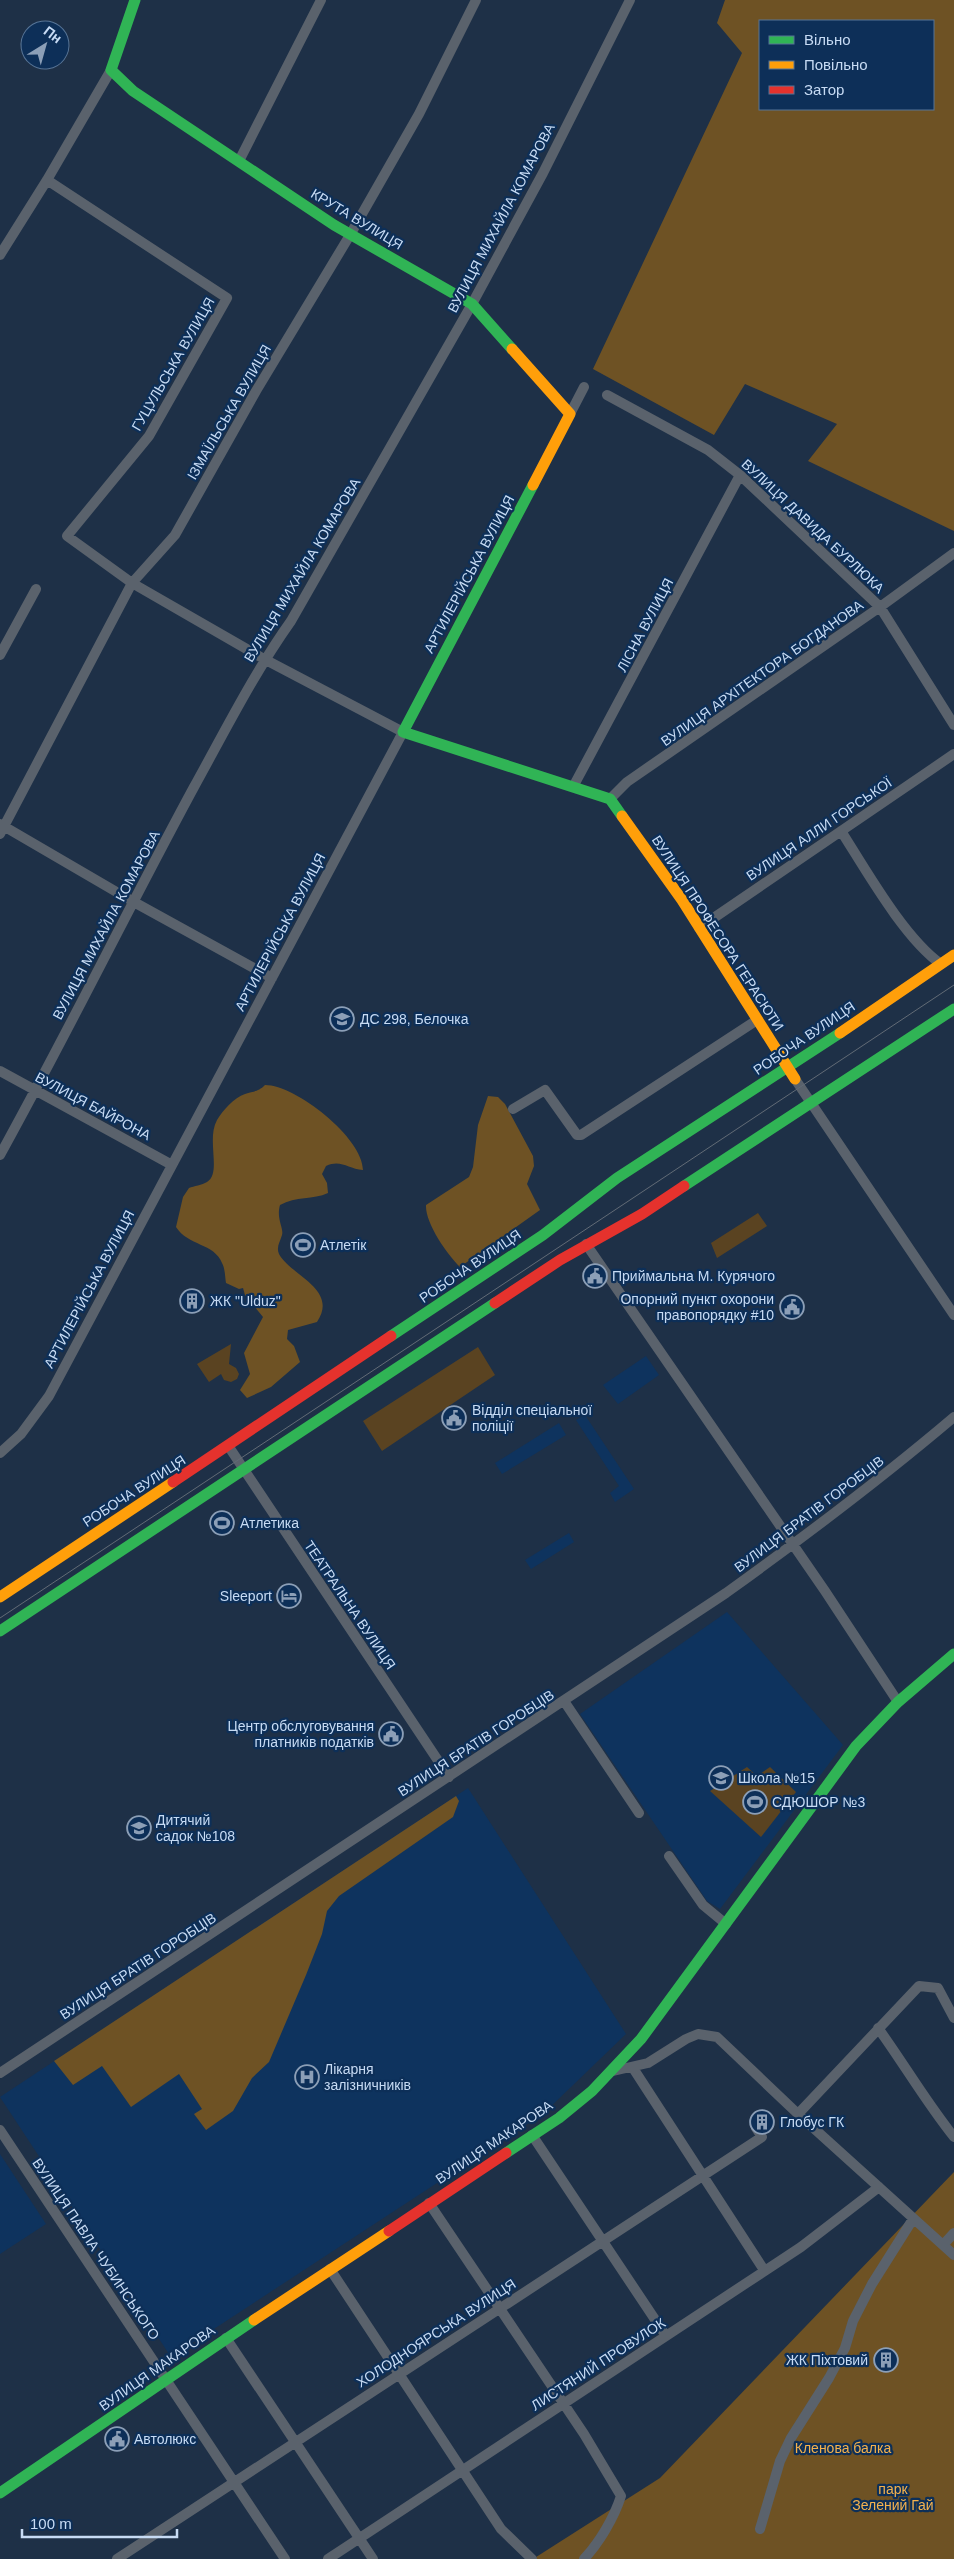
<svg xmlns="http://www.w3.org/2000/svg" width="954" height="2559" font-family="Helvetica,sans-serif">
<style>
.built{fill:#0e335e}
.green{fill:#5a4321}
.forest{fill:#6e5224;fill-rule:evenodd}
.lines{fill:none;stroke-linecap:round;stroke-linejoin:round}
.street{stroke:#5a626c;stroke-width:10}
.fast{stroke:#30b455;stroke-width:11}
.slow{stroke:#ff9f0a;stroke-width:11}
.jam{stroke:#e5322d;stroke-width:11}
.tram{stroke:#626b76;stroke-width:1}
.labels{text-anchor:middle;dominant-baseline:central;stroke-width:4.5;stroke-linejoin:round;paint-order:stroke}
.street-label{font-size:14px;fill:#c7dbf4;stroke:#0d2f58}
.poi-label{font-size:14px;fill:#c7dbf4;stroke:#0d2f58;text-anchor:start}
.park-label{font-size:14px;fill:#f4b24e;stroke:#0d2f58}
</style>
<rect width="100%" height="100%" fill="#1e3047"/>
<path class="built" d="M 646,1356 L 659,1375 L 618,1404 L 603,1385 Z
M 585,1415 L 634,1489 L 615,1502 L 610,1493 L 619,1486 L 576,1420 Z
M 559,1423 L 566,1435 L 502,1474 L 495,1463 Z
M 569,1533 L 574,1542 L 531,1569 L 525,1560 Z
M 727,1612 L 843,1745 L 720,1909 L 707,1901 L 580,1714 Z
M 468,1788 L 626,2034 L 544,2113 L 171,2357 L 0,2097 Z
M 0,2154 L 46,2224 L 0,2254 Z"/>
<path class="green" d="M 758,1213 L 767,1226 L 717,1258 L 711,1243 Z
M 231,1344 L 229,1364 L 236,1368 L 239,1374 L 237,1379 L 231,1382 L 224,1380 L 221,1374 L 209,1382 L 197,1364 Z
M 478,1347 L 495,1375 L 382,1451 L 363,1421 Z
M 747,1767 L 757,1776 L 770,1767 L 796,1792 L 761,1837 L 710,1791 Z"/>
<path class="forest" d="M 725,0 L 954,0 L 954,531 L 808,461 L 837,424 L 745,384 L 714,435 L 593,369 L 742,53 L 717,23 ZM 933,21 L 933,109 L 760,109 L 760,21 Z
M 265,1085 C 296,1085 363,1138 363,1170 C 348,1169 341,1159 326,1166 L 322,1174 L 327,1183 L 328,1193 C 313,1200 296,1196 280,1205 C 276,1219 284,1228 282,1235 C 280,1242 276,1247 279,1254 C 291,1276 339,1289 317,1322 L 288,1330 L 287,1339 L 294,1346 L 300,1362 L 271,1387 L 247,1398 L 240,1390 L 250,1374 L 244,1353 L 263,1317 L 245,1295 L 243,1288 L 239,1289 L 226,1283 C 225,1277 225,1268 222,1263 C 214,1243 188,1246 176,1227 L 183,1197 L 189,1188 C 194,1186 202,1185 207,1182 C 222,1173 206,1140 217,1120 C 223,1110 234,1098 245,1094 C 254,1091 258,1092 265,1085 Z
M 488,1096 L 498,1097 L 505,1104 L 533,1156 L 534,1166 L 527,1184 L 540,1210 L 460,1267 C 447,1254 425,1223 426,1205 L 469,1177 L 473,1167 L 478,1125 Z
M 456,1796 L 459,1801 L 453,1817 L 339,1896 L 327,1911 L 322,1934 L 306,1975 L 269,2062 L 252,2078 L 233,2111 L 206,2130 L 194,2114 L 202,2109 L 179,2074 L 131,2107 L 102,2066 L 73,2085 L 54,2061 Z
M 954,2172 L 954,2559 L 533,2559 L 660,2478 Z"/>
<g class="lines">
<path class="street" d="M 239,161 L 321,0
M 0,255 L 47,180 L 111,70
M 607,395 L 708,450 L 740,475 L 880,607 L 954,725
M 570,414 L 584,387
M 0,655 L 36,589
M 573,787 L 740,475
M 610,799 L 627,782 L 880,607 L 954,553
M 0,824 L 132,901 L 272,978
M 841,831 C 866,870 904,938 941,964
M 0,834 L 132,583 L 175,535 L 256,391 L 350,235 L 419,114 L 476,0
M 699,928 L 954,754
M 0,1071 L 172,1165
M 795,1079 L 954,1315
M 513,1109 L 545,1090 L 577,1135 L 581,1135 L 757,1020
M 0,1155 C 67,1034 128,909 194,787 C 225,731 254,673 291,621 L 472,304 L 543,173 L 630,0
M 586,1244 L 825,1591 L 898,1702
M 229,1447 L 449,1777
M 0,1453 L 21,1434 L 49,1396 L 403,732 L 264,659 L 132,583 L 67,536 L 149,436 L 227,298 L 47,180
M 564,1701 L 639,1813
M 669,1856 L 703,1905 L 726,1924
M 878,2028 C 904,2064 926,2102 954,2137
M 633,2068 L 764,2270
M 613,2071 L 648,2063 L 686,2039 L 698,2034 L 717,2037 L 798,2114 L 954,2255
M 0,2073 L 726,1593 C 804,1537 881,1479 954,1417
M 798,2114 L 919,1986 L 938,1988 L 954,2018
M 0,2130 L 285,2559
M 532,2135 L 666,2336
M 429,2203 L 584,2434 L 621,2496 C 614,2518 599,2543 584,2559
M 943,2245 L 954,2233
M 330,2269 L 501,2529 L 532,2559
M 226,2338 L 373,2559
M 760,2529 L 780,2461 L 791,2438 L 829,2378 L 845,2348 L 853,2321 L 872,2284 L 913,2219
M 117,2559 L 762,2137 L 756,2128
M 328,2559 L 801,2247 L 879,2187"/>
<path class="fast" d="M 135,0 L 111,70 L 133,91 L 334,225 L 472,304 L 512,349
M 533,485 L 403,732 L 610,799 L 622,816
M 684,1186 L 954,1009
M 391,1336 L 543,1235 L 617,1178 L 840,1033
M 0,1631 L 495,1303
M 506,2153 L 559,2118 L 592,2091 L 641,2039 L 856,1746 L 898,1702 L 954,1654
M 0,2493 L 254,2320"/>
<path class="slow" d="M 512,349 L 570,414 L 533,485
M 622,816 L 682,900 L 795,1079
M 840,1033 L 954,955
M 0,1597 L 173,1482
M 254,2320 L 389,2231"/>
<path class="jam" d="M 495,1303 L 560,1260 L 642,1214 L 684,1186
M 173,1482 L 391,1336
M 389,2231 L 506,2153"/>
<path class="tram" d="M 0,1618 L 954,985"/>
</g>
<defs>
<g id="school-ring" transform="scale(1.25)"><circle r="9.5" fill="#0d2f58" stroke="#8c9fb7" stroke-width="1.5"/><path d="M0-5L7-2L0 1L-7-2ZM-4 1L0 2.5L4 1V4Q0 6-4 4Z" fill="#8c9fb7"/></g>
<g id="stadium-ring" transform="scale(1.25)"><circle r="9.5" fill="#0d2f58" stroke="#8c9fb7" stroke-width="1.5"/><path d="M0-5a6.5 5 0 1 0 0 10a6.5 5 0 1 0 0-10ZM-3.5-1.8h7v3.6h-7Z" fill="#8c9fb7"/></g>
<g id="civic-ring" transform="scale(1.25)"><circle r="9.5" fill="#0d2f58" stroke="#8c9fb7" stroke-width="1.5"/><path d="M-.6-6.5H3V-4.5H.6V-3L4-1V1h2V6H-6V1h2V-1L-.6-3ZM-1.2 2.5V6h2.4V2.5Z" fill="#8c9fb7"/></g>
<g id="building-ring" transform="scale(1.25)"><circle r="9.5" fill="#0d2f58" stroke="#8c9fb7" stroke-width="1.5"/><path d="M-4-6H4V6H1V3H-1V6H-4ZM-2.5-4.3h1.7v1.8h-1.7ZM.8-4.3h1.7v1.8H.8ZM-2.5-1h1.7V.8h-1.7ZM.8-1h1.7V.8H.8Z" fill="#8c9fb7"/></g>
<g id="hotel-ring" transform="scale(1.25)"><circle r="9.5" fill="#0d2f58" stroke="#8c9fb7" stroke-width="1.5"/><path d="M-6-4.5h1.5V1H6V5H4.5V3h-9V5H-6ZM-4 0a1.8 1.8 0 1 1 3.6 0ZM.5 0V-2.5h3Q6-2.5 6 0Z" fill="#8c9fb7"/></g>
<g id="hospital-ring" transform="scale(1.25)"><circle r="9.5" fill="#0d2f58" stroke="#8c9fb7" stroke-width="1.5"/><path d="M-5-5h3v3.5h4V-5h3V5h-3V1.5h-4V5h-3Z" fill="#8c9fb7"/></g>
</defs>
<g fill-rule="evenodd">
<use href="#school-ring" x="342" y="1019"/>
<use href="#stadium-ring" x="303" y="1245"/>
<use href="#civic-ring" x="595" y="1276"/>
<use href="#building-ring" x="192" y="1301"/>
<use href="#civic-ring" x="792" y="1307"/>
<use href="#civic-ring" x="454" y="1418"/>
<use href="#stadium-ring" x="222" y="1523"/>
<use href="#hotel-ring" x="289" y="1596"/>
<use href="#civic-ring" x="391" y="1734"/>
<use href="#school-ring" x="721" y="1778"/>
<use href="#stadium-ring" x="755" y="1802"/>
<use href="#school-ring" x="139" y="1828"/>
<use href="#hospital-ring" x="307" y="2077"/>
<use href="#building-ring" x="762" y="2122"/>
<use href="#building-ring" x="886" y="2360"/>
<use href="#civic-ring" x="117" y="2439"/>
</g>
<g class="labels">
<g class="street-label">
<text transform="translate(501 218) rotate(-62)">ВУЛИЦЯ МИХАЙЛА КОМАРОВА</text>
<text transform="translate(357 219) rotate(31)">КРУТА ВУЛИЦЯ</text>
<text transform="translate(173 364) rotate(-60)">ГУЦУЛЬСЬКА ВУЛИЦЯ</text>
<text transform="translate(229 412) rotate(-60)">ІЗМАЇЛЬСЬКА ВУЛИЦЯ</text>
<text transform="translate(813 526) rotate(43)">ВУЛИЦЯ ДАВИДА БУРЛЮКА</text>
<text transform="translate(302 570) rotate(-59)">ВУЛИЦЯ МИХАЙЛА КОМАРОВА</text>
<text transform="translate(469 574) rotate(-62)">АРТИЛЕРІЙСЬКА ВУЛИЦЯ</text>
<text transform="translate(645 625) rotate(-62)">ЛІСНА ВУЛИЦЯ</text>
<text transform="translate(762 673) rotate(-35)">ВУЛИЦЯ АРХІТЕКТОРА БОГДАНОВА</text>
<text transform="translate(819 829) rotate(-34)">ВУЛИЦЯ АЛЛИ ГОРСЬКОЇ</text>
<text transform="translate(106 925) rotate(-62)">ВУЛИЦЯ МИХАЙЛА КОМАРОВА</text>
<text transform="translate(280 932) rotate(-62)">АРТИЛЕРІЙСЬКА ВУЛИЦЯ</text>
<text transform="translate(718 933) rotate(57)">ВУЛИЦЯ ПРОФЕСОРА ГЕРАСЮТИ</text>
<text transform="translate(804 1038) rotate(-34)">РОБОЧА ВУЛИЦЯ</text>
<text transform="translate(93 1106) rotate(28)">ВУЛИЦЯ БАЙРОНА</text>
<text transform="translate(470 1266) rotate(-34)">РОБОЧА ВУЛИЦЯ</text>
<text transform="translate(89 1289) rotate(-62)">АРТИЛЕРІЙСЬКА ВУЛИЦЯ</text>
<text transform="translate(134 1491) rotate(-33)">РОБОЧА ВУЛИЦЯ</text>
<text transform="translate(809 1514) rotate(-37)">ВУЛИЦЯ БРАТІВ ГОРОБЦІВ</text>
<text transform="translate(350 1605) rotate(56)">ТЕАТРАЛЬНА ВУЛИЦЯ</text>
<text transform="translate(476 1743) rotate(-33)">ВУЛИЦЯ БРАТІВ ГОРОБЦІВ</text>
<text transform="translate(138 1966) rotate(-33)">ВУЛИЦЯ БРАТІВ ГОРОБЦІВ</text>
<text transform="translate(494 2142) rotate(-34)">ВУЛИЦЯ МАКАРОВА</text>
<text transform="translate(96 2249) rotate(56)">ВУЛИЦЯ ПАВЛА ЧУБИНСЬКОГО</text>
<text transform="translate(436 2333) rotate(-33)">ХОЛОДНОЯРСЬКА ВУЛИЦЯ</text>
<text transform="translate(598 2364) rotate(-33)">ЛИСТЯНИЙ ПРОВУЛОК</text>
<text transform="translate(157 2368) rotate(-35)">ВУЛИЦЯ МАКАРОВА</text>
</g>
<g class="poi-label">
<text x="360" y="1019">ДС 298, Белочка</text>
<text x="320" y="1245">Атлетік</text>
<text x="612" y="1276">Приймальна М. Курячого</text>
<text x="774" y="1299" text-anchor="end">Опорний пункт охорони<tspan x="774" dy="16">правопорядку #10</tspan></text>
<text x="210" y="1301">ЖК "Ulduz"</text>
<text x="472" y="1410">Відділ спеціальної<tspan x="472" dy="16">поліції</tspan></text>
<text x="240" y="1523">Атлетика</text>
<text x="272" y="1596" text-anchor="end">Sleeport</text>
<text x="374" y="1726" text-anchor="end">Центр обслуговування<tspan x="374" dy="16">платників податків</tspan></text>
<text x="738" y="1778">Школа №15</text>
<text x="772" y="1802">СДЮШОР №3</text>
<text x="156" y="1820">Дитячий<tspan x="156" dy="16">садок №108</tspan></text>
<text x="324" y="2069">Лікарня<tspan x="324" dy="16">залізничників</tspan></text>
<text x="780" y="2122">Глобус ГК</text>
<text x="868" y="2360" text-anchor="end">ЖК Піхтовий</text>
<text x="134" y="2439">Автолюкс</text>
</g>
<g class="park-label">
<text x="843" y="2448">Кленова балка</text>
<text x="893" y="2489">парк<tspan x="893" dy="16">Зелений Гай</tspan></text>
</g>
</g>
<rect x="759" y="20" width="175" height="90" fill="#0d2f58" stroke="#577496"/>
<rect x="769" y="36" width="25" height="8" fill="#30b455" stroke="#577496"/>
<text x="804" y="45" font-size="15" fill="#c7dbf4">Вільно</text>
<rect x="769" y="61" width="25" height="8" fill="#ff9f0a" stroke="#577496"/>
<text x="804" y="70" font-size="15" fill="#c7dbf4">Повільно</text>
<rect x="769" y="86" width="25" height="8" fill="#e5322d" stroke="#577496"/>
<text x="804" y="95" font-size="15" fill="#c7dbf4">Затор</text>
<g transform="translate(45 45) rotate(37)"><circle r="24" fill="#0d2f58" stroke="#577496"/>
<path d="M0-4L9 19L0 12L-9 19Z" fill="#8c9fb7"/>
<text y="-8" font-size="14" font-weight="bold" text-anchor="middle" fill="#c7dbf4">Пн</text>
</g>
<path d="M22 2529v8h155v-8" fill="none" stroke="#c7dbf4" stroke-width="2.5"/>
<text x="30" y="2529" font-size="15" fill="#c7dbf4" stroke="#0d2f58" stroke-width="4" paint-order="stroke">100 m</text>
</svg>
